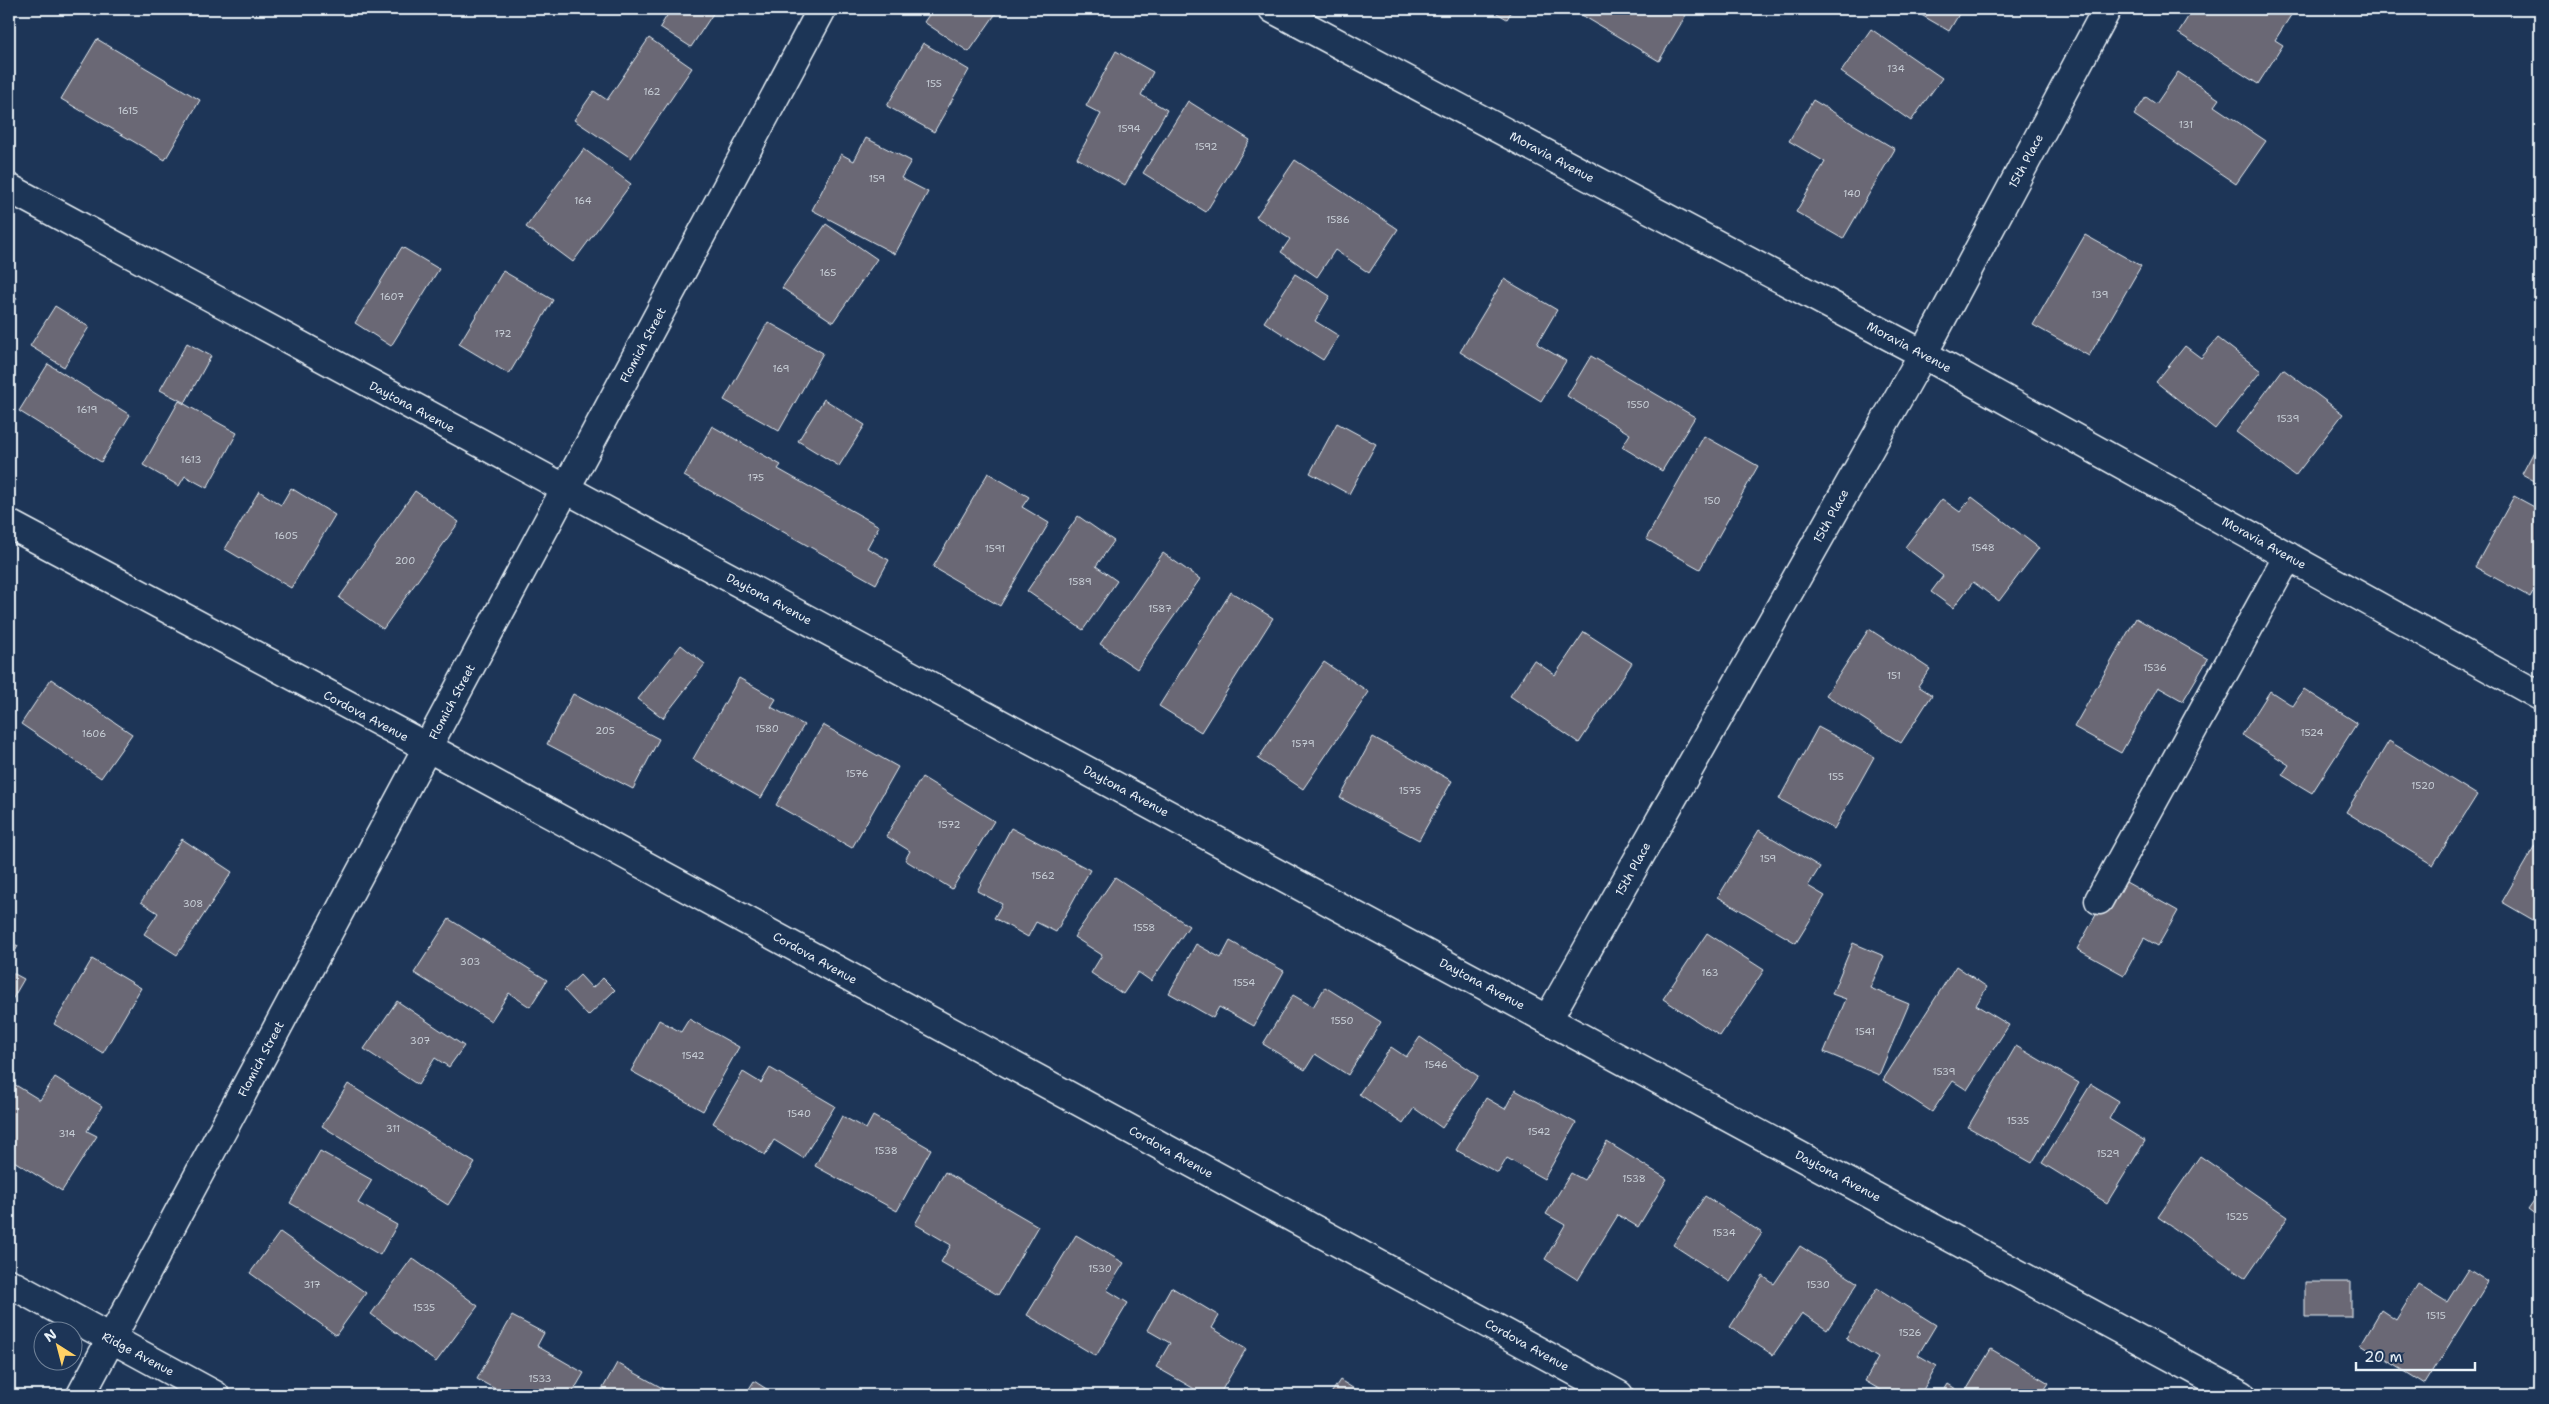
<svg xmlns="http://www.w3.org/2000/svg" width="2549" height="1404" font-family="'Shantell Sans',sans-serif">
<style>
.building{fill:#6a6874;stroke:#e8f1f8}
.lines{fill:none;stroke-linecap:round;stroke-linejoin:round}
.minor-casing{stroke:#e8f1f8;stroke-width:31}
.minor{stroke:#1d3557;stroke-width:28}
.labels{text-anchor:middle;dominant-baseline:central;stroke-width:4;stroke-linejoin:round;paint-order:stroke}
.number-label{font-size:10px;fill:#c8cfd7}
.street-label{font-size:12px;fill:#e8f1f8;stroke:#1d3557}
</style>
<rect width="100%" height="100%" fill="#1d3557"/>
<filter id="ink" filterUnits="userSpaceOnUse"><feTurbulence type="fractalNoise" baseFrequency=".02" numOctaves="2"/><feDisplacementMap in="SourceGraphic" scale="10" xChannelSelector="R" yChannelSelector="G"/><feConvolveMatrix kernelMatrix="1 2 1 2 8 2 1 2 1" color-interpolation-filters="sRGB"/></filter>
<g filter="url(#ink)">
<path class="building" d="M 671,9 L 716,9 L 691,47 L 660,27 Z
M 933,9 L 999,9 L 969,52 L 924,22 Z
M 1490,9 L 1513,9 L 1507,19 Z
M 1583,9 L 1676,9 L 1686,15 L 1659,61 L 1580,14 Z
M 1911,9 L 1962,9 L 1949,31 Z
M 2193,9 L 2221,9 L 2227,13 L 2229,9 L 2295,9 L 2275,40 L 2283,45 L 2258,84 L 2178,33 Z
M 1871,29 L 1942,78 L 1911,121 L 1841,72 Z
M 649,38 L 692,68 L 631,158 L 574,120 L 594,91 L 607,100 Z
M 97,39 L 200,100 L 165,160 L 61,99 Z
M 923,43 L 969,70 L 934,132 L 887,106 Z
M 1116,51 L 1153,72 L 1141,95 L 1167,110 L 1125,185 L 1077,158 L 1101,114 L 1086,106 Z
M 2178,72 L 2219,99 L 2214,106 L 2266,141 L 2236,184 L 2134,115 L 2146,97 L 2156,104 Z
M 1813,100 L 1895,149 L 1843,239 L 1796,212 L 1825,162 L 1789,141 Z
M 1188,101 L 1250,140 L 1206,212 L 1143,173 Z
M 866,138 L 911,161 L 901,178 L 928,192 L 895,254 L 812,210 L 841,154 L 854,161 Z
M 584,149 L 631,184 L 573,262 L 526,227 Z
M 1295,160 L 1398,229 L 1369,273 L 1335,250 L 1317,277 L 1281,252 L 1290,239 L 1256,217 Z
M 826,224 L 877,259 L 833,322 L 782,288 Z
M 2085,235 L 2141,266 L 2089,356 L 2033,325 Z
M 402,247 L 439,269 L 391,346 L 355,323 Z
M 503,271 L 553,300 L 509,374 L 459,344 Z
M 1295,274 L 1330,296 L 1315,321 L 1339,336 L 1323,360 L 1264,322 Z
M 1504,279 L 1557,310 L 1537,344 L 1566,361 L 1541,401 L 1460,352 Z
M 9,293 L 17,298 L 9,310 Z
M 55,306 L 89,327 L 64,367 L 30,346 Z
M 768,322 L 823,353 L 779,431 L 724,400 Z
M 2218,338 L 2261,371 L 2215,429 L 2156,382 L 2185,346 L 2201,358 Z
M 187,343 L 211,356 L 185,403 L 160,390 Z
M 1591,356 L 1695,417 L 1662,471 L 1622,447 L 1630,434 L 1567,396 Z
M 48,364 L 130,415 L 101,462 L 19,411 Z
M 2283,369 L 2343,414 L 2295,476 L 2236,432 Z
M 824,399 L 865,425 L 839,466 L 798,441 Z
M 179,401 L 237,433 L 207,488 L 185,476 L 179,486 L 143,465 Z
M 1337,423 L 1376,444 L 1349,494 L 1310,473 Z
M 712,426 L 781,465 L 778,469 L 879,526 L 867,548 L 889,560 L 876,584 L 684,476 Z
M 1704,436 L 1758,466 L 1700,569 L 1646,539 Z
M 2540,440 L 2540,484 L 2522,474 Z
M 988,473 L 1029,497 L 1022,507 L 1049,523 L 1000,606 L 933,567 Z
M 291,488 L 335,515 L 291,588 L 225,549 L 259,491 L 281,505 Z
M 415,491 L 459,522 L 383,629 L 339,598 Z
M 2514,496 L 2540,510 L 2540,579 L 2530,597 L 2475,567 Z
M 1972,497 L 2039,548 L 1999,601 L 1973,582 L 1953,608 L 1931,592 L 1943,576 L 1905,547 L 1942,499 L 1960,512 Z
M 1078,516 L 1114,541 L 1096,566 L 1117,581 L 1083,630 L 1027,591 Z
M 1163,553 L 1200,579 L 1137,669 L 1100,644 Z
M 1231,592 L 1273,618 L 1201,732 L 1159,706 Z
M 2136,618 L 2208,659 L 2183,701 L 2158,687 L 2121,753 L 2074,727 Z
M 1869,629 L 1930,669 L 1918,686 L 1932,695 L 1901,743 L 1826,695 Z
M 1584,632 L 1632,663 L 1579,743 L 1510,696 L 1534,660 L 1555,675 Z
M 681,645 L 705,664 L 663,718 L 638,699 Z
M 1324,662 L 1369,692 L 1303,789 L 1258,759 Z
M 739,678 L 776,699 L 771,707 L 804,725 L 761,798 L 693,759 Z
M 51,679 L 132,734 L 101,778 L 21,724 Z
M 2304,689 L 2357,723 L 2312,793 L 2282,775 L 2289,765 L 2242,735 L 2270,691 L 2293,706 Z
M 573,694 L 659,739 L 633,789 L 547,744 Z
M 823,725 L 898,767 L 852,848 L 776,805 Z
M 1818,727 L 1874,757 L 1834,829 L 1779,799 Z
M 1373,737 L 1452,781 L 1419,840 L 1340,798 Z
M 2389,741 L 2477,795 L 2433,865 L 2346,812 Z
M 922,777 L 994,821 L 952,889 L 905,860 L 910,851 L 886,836 Z
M 1011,828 L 1090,870 L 1056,932 L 1036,922 L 1028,937 L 994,918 L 1002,904 L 977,891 Z
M 1759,830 L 1820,867 L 1808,886 L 1825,896 L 1796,943 L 1718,897 Z
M 182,839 L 232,872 L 177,955 L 144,934 L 158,913 L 141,902 Z
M 2538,840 L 2540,841 L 2540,924 L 2502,902 Z
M 1115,877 L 1189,926 L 1151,981 L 1138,972 L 1123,994 L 1091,973 L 1102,955 L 1074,937 Z
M 2117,877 L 2178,911 L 2158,946 L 2144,938 L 2124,975 L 2077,949 Z
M 449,919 L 547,980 L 530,1007 L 509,993 L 491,1021 L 414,973 Z
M 1707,933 L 1764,970 L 1720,1036 L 1663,999 Z
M 9,941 L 18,946 L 9,962 Z
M 1230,941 L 1284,971 L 1254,1026 L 1219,1007 L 1213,1018 L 1169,993 L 1196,944 L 1221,958 Z
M 1853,943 L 1884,956 L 1870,988 L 1909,1004 L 1879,1075 L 1824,1052 L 1846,999 L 1832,994 Z
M 92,959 L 141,988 L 103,1053 L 54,1024 Z
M 1956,966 L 1987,987 L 1976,1005 L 2009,1025 L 1967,1090 L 1953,1081 L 1932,1112 L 1883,1080 Z
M 9,971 L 24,979 L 9,1005 Z
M 580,975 L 592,988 L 603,978 L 615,990 L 588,1016 L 564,990 Z
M 1325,987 L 1381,1022 L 1348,1075 L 1315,1054 L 1305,1070 L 1263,1044 L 1293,995 L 1313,1007 Z
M 397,1001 L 464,1046 L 449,1067 L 435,1058 L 418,1085 L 364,1049 Z
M 689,1019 L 739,1047 L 703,1111 L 631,1071 L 659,1020 L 681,1032 Z
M 1420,1037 L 1478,1076 L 1442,1128 L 1414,1108 L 1403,1124 L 1359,1094 L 1391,1047 L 1406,1057 Z
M 2016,1046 L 2079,1083 L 2032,1163 L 1968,1127 Z
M 770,1068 L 835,1106 L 803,1158 L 774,1140 L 765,1155 L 713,1123 L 743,1072 L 761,1083 Z
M 55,1077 L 102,1106 L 87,1131 L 97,1136 L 62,1191 L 9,1158 L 9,1081 L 40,1100 Z
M 348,1084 L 475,1163 L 448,1205 L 322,1126 Z
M 2091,1084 L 2119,1101 L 2109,1119 L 2145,1141 L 2107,1203 L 2042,1163 Z
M 1515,1090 L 1576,1123 L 1544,1179 L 1507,1158 L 1498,1173 L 1456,1150 L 1486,1098 L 1505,1109 Z
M 842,1116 L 866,1129 L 873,1116 L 931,1149 L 897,1211 L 815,1166 Z
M 1607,1142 L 1667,1179 L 1638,1227 L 1618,1215 L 1578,1280 L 1545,1259 L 1565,1225 L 1546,1214 L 1571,1173 L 1584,1180 Z
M 320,1151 L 372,1180 L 358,1203 L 397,1225 L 380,1255 L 290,1203 Z
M 2200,1156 L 2288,1217 L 2246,1278 L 2158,1217 Z
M 945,1172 L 1038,1226 L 998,1295 L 941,1262 L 951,1245 L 915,1224 Z
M 2540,1192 L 2540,1218 L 2528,1209 Z
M 1705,1196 L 1762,1233 L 1730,1282 L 1673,1245 Z
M 280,1232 L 366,1293 L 336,1335 L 250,1273 Z
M 1076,1235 L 1124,1263 L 1107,1290 L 1128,1303 L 1096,1356 L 1027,1315 Z
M 1800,1246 L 1858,1283 L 1827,1330 L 1802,1313 L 1773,1355 L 1730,1327 L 1763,1276 L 1774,1284 Z
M 412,1258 L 478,1306 L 436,1362 L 371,1314 Z
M 2468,1269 L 2488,1282 L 2425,1384 L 2361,1344 L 2381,1310 L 2396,1320 L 2418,1284 L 2447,1302 Z
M 2305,1282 L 2351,1282 L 2351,1317 L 2305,1317 Z
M 1171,1287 L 1219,1316 L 1212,1328 L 1246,1349 L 1219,1395 L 1205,1395 L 1156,1367 L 1170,1343 L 1147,1330 Z
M 1877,1288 L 1936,1325 L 1918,1355 L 1937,1366 L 1920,1395 L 1889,1395 L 1865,1381 L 1878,1358 L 1846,1338 Z
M 512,1316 L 544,1333 L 537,1346 L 584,1373 L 571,1395 L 506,1395 L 477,1379 Z
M 1991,1349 L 2049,1383 L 2041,1395 L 1941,1395 L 1948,1384 L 1964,1394 Z
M 617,1363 L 675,1395 L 599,1395 Z
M 1340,1380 L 1364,1395 L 1330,1395 Z
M 754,1381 L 776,1395 L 745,1395 Z"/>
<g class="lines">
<g class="minor-casing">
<path id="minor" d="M 1273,9 L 1923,354 L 2540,696
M 9,188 L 2242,1395
M 9,524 L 451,760 L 1619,1395
M 2099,900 L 2288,556
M 1548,1019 L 1923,354 L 2107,9
M 9,1283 L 215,1395
M 81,1395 L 822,9"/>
</g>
<use href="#minor" class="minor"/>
</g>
</g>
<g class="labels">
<g class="number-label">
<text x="1896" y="68">134</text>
<text x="934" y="83">155</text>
<text x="652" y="91">162</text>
<text x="128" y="110">1615</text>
<text x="2186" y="124">131</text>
<text x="1129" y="128">1594</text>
<text x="1206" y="146">1592</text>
<text x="877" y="178">159</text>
<text x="1852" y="193">140</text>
<text x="583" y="200">164</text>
<text x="1338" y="219">1586</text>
<text x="828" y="272">165</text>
<text x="2100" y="294">139</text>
<text x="392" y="296">1607</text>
<text x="503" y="333">172</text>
<text x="781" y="368">169</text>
<text x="1638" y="404">1550</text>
<text x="87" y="409">1619</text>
<text x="2288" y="418">1539</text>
<text x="191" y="459">1613</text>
<text x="756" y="477">175</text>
<text x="1712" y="500">150</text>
<text x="286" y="535">1605</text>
<text x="1983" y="547">1548</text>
<text x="995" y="548">1591</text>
<text x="405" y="560">200</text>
<text x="1080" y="581">1589</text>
<text x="1160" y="608">1587</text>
<text x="2155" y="667">1536</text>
<text x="1894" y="675">151</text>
<text x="767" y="728">1580</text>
<text x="605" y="730">205</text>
<text x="2312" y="732">1524</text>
<text x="94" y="733">1606</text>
<text x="1303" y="743">1579</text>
<text x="857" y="773">1576</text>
<text x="1836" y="776">155</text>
<text x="2423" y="785">1520</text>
<text x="1410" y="790">1575</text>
<text x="949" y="824">1572</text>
<text x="1768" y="858">159</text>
<text x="1043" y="875">1562</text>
<text x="193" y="903">308</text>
<text x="1144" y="927">1558</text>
<text x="470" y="961">303</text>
<text x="1710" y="972">163</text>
<text x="1244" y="982">1554</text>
<text x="1342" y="1020">1550</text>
<text x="1865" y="1031">1541</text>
<text x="420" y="1040">307</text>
<text x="693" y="1055">1542</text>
<text x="1436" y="1064">1546</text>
<text x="1944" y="1071">1539</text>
<text x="799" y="1113">1540</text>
<text x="2018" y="1120">1535</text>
<text x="393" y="1128">311</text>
<text x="1539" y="1131">1542</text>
<text x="67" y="1133">314</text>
<text x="886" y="1150">1538</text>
<text x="2108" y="1153">1529</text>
<text x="1634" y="1178">1538</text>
<text x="2237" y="1216">1525</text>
<text x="1724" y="1232">1534</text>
<text x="1100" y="1268">1530</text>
<text x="312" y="1284">317</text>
<text x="1818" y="1284">1530</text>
<text x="424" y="1307">1535</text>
<text x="2436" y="1315">1515</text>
<text x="1910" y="1332">1526</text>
<text x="540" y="1378">1533</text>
</g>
<g class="street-label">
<text transform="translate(1552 157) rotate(28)">Moravia Avenue</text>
<text transform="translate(2026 161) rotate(-62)">15th Place</text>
<text transform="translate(643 345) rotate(-62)">Flomich Street</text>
<text transform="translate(1909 347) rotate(28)">Moravia Avenue</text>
<text transform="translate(412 407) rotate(28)">Daytona Avenue</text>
<text transform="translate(1831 516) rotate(-61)">15th Place</text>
<text transform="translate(2264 543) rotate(29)">Moravia Avenue</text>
<text transform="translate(769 599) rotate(28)">Daytona Avenue</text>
<text transform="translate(452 702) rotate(-62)">Flomich Street</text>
<text transform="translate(366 716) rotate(28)">Cordova Avenue</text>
<text transform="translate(1126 791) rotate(28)">Daytona Avenue</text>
<text transform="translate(1633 869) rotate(-61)">15th Place</text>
<text transform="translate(815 958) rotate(29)">Cordova Avenue</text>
<text transform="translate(1482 984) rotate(28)">Daytona Avenue</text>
<text transform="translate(261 1059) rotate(-62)">Flomich Street</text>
<text transform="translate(1171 1152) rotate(29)">Cordova Avenue</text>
<text transform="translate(1838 1176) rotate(28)">Daytona Avenue</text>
<text transform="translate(1527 1345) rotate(29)">Cordova Avenue</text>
<text transform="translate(138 1354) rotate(28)">Ridge Avenue</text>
</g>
</g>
<rect width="2549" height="1404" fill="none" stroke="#1d3557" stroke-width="30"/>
<rect x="15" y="15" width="2519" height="1374" fill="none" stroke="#e8f1f8" stroke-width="2" filter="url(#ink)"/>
<g transform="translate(58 1346) rotate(324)"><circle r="24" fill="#1d3557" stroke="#6e8097"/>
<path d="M0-4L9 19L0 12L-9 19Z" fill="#ffd166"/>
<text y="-8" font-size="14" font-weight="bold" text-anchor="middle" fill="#e8f1f8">N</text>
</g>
<path d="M2356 1362v8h119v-8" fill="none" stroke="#e8f1f8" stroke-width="2.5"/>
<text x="2364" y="1362" font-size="15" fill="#e8f1f8" stroke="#1d3557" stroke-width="4" paint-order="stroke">20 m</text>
</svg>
